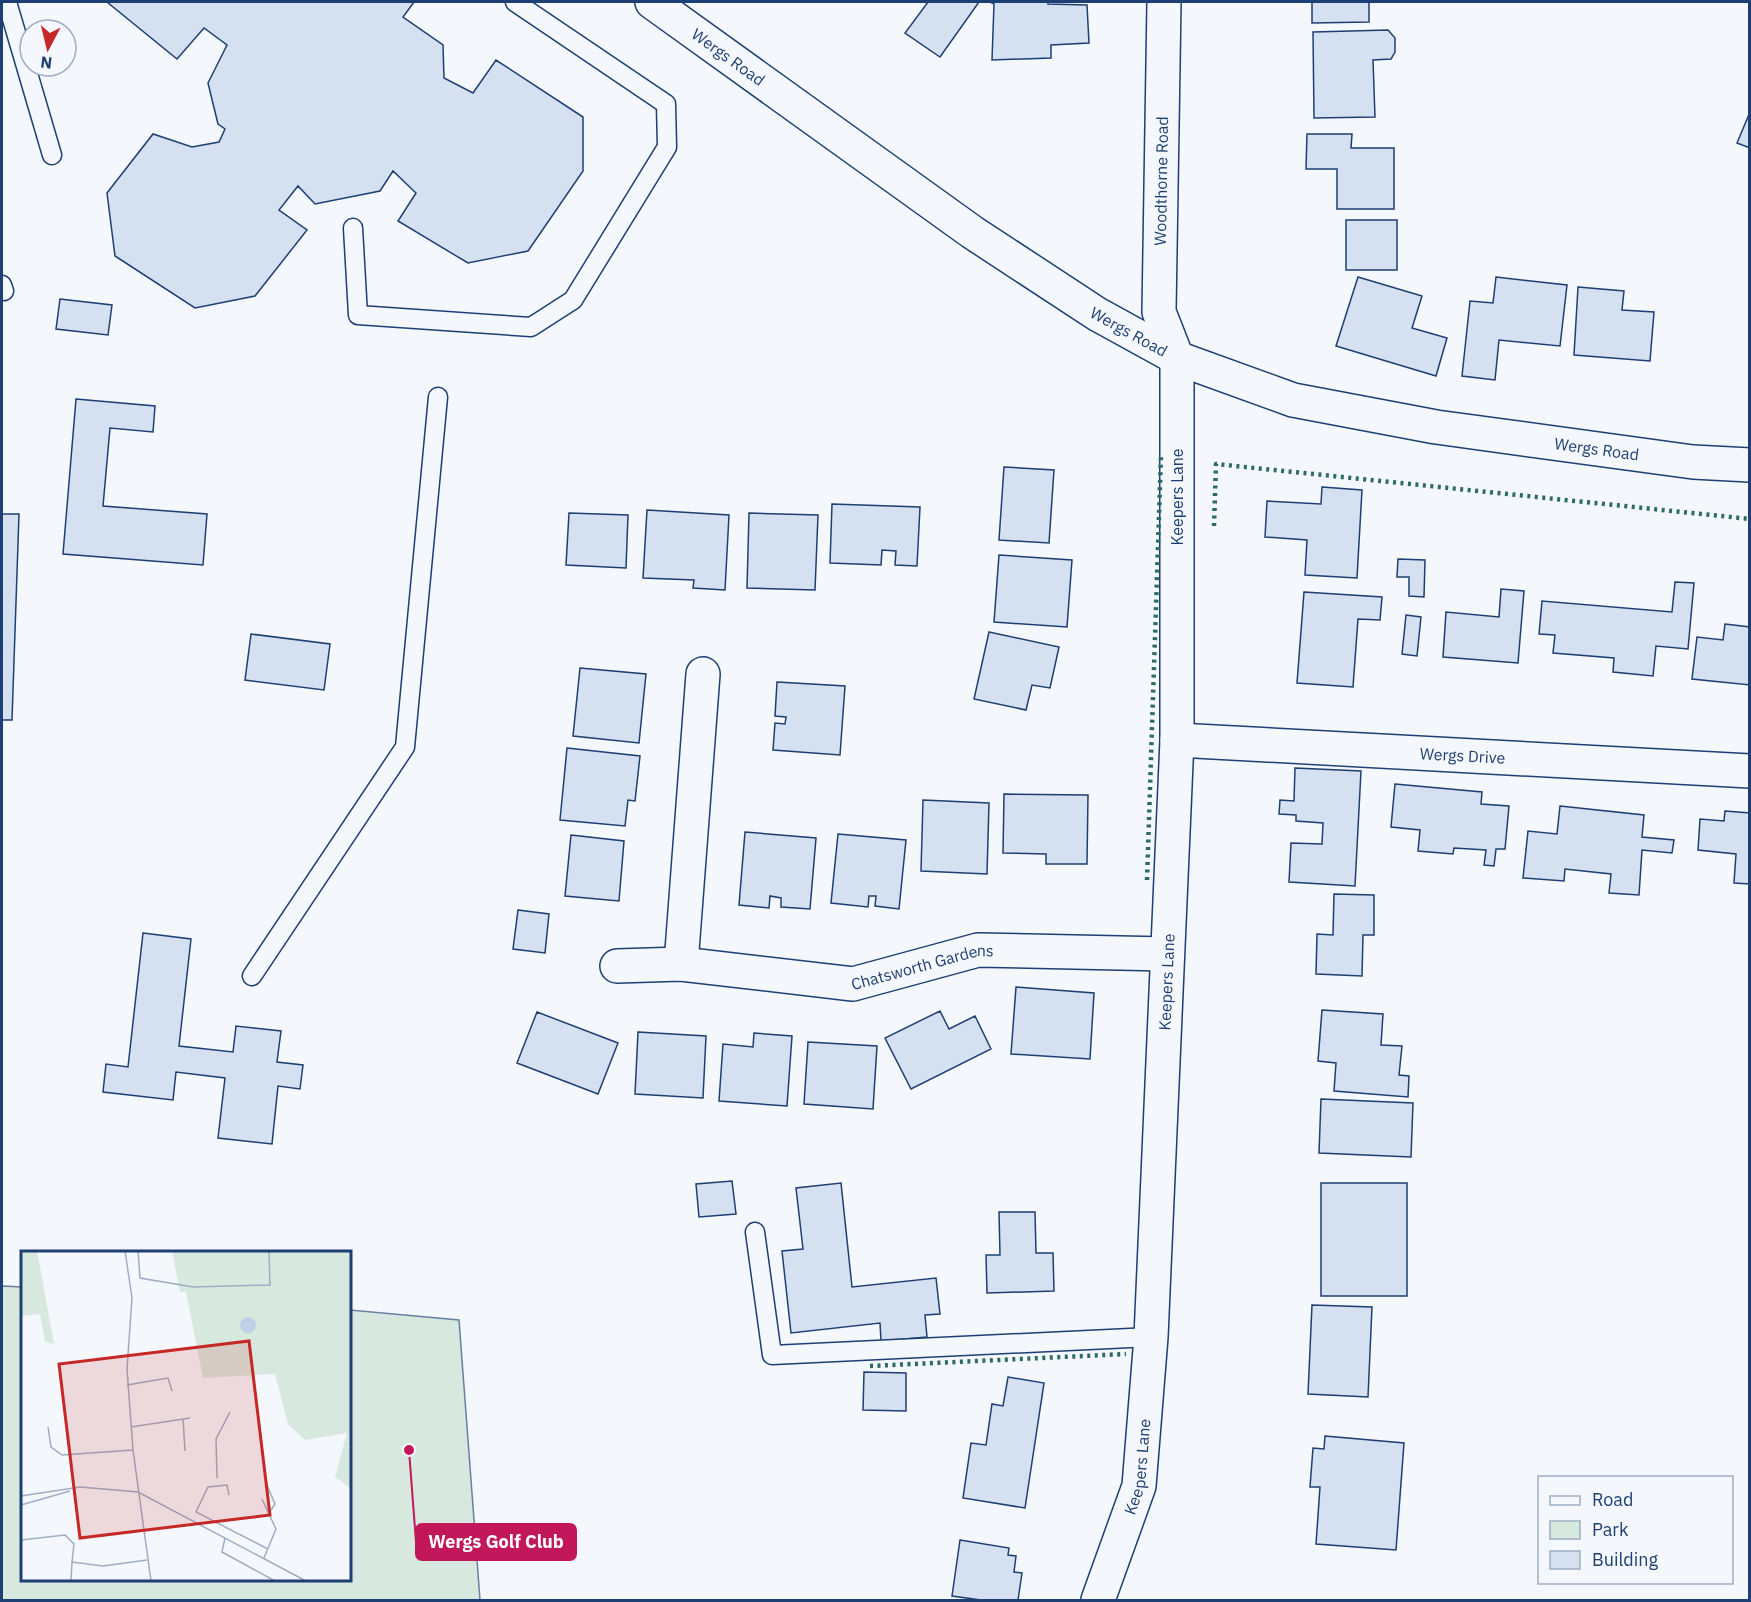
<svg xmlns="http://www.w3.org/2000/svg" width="1751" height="1602" font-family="'IBM Plex Sans',sans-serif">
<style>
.green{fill:#d7e8df;stroke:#687fa3;stroke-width:1.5}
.building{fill:#d5e0f0;stroke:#1d3f73;stroke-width:1.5}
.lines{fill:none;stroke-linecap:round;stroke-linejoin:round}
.service-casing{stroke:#1d3f73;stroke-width:21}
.minor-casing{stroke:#1d3f73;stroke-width:36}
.tertiary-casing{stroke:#1d3f73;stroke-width:36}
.trunk-casing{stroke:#1d3f73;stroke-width:36}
.service{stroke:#f4f7fb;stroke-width:18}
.minor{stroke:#f4f7fb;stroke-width:33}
.tertiary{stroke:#f4f7fb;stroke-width:33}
.trunk{stroke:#f4f7fb;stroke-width:33}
.hedge{stroke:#2c6c60;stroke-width:4.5;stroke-dasharray:3 4.5;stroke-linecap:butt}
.labels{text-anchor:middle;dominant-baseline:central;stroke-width:4.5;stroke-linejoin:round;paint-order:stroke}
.street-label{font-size:16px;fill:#1d3f73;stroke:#f4f7fb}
.inset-road{fill:none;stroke:#9eadc5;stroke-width:1.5}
.view{fill:#c62828;fill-opacity:0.15;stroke:#c62828;stroke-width:3}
.inset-edge{fill:none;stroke:#1d3f73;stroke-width:3}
.leader{fill:none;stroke:#c2185b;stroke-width:2}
.callout-dot{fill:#c2185b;stroke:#f4f7fb;stroke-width:2}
.callout{fill:#c2185b;stroke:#c2185b;stroke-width:2}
.callout-label{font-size:18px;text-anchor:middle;font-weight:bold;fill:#fff}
</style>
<rect width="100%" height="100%" fill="#f4f7fb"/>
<path class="green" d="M 2,1286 L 22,1287 L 22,1580 L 350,1580 L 350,1310 L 459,1320 L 480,1600 L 2,1600 Z"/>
<path class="building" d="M 107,2 L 414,2 L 403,17 L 443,45 L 444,78 L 473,93 L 496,60 L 583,117 L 583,171 L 528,251 L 468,263 L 398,221 L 416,193 L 393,171 L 380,191 L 315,204 L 298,186 L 279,210 L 307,230 L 255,296 L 195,308 L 115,256 L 107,193 L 153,134 L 192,147 L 219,142 L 225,129 L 218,124 L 208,83 L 227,45 L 204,28 L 177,59 Z
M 928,2 L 979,2 L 940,57 L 905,33 Z
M 990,2 L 1048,2 L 1048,4 L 1087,5 L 1089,43 L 1051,45 L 1051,58 L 992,60 L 994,4 Z
M 1312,2 L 1369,2 L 1369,22 L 1312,23 Z
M 1388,30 L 1395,38 L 1395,52 L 1391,59 L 1373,60 L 1375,117 L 1314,118 L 1313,32 Z
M 1750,112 L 1750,148 L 1737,143 Z
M 1307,134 L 1352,134 L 1351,148 L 1394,148 L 1394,209 L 1337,209 L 1337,169 L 1306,169 Z
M 1346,220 L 1397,220 L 1397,270 L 1346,270 Z
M 1358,277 L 1422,296 L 1412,328 L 1447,338 L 1436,376 L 1336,346 Z
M 1496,277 L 1567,285 L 1560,346 L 1499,340 L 1495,380 L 1462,376 L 1470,301 L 1493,303 Z
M 1578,287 L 1624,291 L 1622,310 L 1654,312 L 1650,361 L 1574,355 Z
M 60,299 L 112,305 L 108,335 L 56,329 Z
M 76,399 L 155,406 L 153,432 L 110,428 L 103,506 L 207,514 L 203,565 L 63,554 Z
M 1004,467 L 1054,470 L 1049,543 L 999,540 Z
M 1322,487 L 1362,490 L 1357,578 L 1305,575 L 1307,540 L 1265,537 L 1267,501 L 1321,504 Z
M 832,504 L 920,507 L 917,566 L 895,565 L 896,551 L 882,550 L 881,565 L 830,563 Z
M 647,510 L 729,515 L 725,590 L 693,588 L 694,580 L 643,578 Z
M 569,513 L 628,515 L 626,568 L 566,565 Z
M 749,513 L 818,515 L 815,590 L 747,588 Z
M 2,514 L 19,514 L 12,720 L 2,720 Z
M 999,555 L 1072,560 L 1067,627 L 994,622 Z
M 1398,559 L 1425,560 L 1424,597 L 1409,596 L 1409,577 L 1397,577 Z
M 1675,582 L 1694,583 L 1688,649 L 1656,646 L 1653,676 L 1613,672 L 1614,658 L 1553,653 L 1555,635 L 1539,634 L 1542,601 L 1672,612 Z
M 1501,589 L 1524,591 L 1518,663 L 1443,657 L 1446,612 L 1499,617 Z
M 1304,592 L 1382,597 L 1380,620 L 1358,619 L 1353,687 L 1297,683 Z
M 1406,615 L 1421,617 L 1417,656 L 1402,654 Z
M 1725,624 L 1750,627 L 1750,685 L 1692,679 L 1697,637 L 1723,640 Z
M 989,632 L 1059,647 L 1050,688 L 1032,685 L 1026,710 L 974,699 Z
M 251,634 L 330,644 L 324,690 L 245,680 Z
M 580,668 L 646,674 L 639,743 L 573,736 Z
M 777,682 L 845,686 L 840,755 L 773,750 L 775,723 L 785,724 L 786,717 L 775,716 Z
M 567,748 L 640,756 L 635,801 L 628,800 L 625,826 L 560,820 Z
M 1295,768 L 1361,771 L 1355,886 L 1289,882 L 1291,843 L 1322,844 L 1323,823 L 1296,821 L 1296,815 L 1279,814 L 1280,800 L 1294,801 Z
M 1395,784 L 1482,792 L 1481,804 L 1509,806 L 1505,849 L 1496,849 L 1494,866 L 1484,865 L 1486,850 L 1454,848 L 1453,854 L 1418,851 L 1420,830 L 1391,827 Z
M 1004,794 L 1088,795 L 1087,864 L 1046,864 L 1046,854 L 1003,853 Z
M 923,800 L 989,803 L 987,874 L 921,871 Z
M 1560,806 L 1644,815 L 1642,837 L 1674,840 L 1672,853 L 1642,850 L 1639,895 L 1609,893 L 1611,874 L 1565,869 L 1564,881 L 1523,878 L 1528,831 L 1557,834 Z
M 1725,811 L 1750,813 L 1750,884 L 1734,883 L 1736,854 L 1698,850 L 1700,819 L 1724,821 Z
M 745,832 L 816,838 L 810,909 L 781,907 L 781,898 L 770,896 L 769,908 L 739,905 Z
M 838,834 L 906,840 L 899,909 L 875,906 L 876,896 L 869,896 L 868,907 L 831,903 Z
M 571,835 L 624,841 L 619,901 L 565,896 Z
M 1334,894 L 1374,895 L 1374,935 L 1363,935 L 1362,976 L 1316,974 L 1317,934 L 1333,935 Z
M 518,910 L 549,914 L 545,953 L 513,949 Z
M 143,933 L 191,939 L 179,1046 L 233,1052 L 236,1026 L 281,1031 L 277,1062 L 303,1065 L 300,1089 L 278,1086 L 272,1144 L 218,1138 L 225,1078 L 176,1072 L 173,1100 L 103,1092 L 106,1064 L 128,1067 Z
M 1016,987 L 1094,993 L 1090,1059 L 1011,1054 Z
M 1322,1010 L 1383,1014 L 1381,1045 L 1402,1046 L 1399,1075 L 1409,1076 L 1408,1097 L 1334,1091 L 1336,1063 L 1318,1061 Z
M 940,1011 L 949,1029 L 975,1016 L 991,1049 L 911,1089 L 885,1038 Z
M 537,1012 L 618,1043 L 598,1094 L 517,1063 Z
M 638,1032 L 706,1036 L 703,1098 L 635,1094 Z
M 754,1033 L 792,1036 L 787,1106 L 719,1101 L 723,1044 L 753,1047 Z
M 808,1042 L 877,1046 L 873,1109 L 804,1104 Z
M 1321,1099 L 1413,1103 L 1411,1157 L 1319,1153 Z
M 732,1181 L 736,1214 L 699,1217 L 696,1184 Z
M 841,1183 L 852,1287 L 936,1278 L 940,1314 L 925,1315 L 927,1337 L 881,1341 L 880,1323 L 791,1333 L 782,1251 L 803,1249 L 796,1188 Z
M 1321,1183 L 1407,1183 L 1407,1296 L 1321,1296 Z
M 999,1212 L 1035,1212 L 1036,1253 L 1053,1253 L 1054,1291 L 987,1293 L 986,1255 L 1000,1255 Z
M 1312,1305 L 1372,1307 L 1368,1397 L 1308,1394 Z
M 864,1372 L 906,1373 L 906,1411 L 863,1410 Z
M 1008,1377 L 1044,1383 L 1025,1508 L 963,1498 L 971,1443 L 986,1445 L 992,1404 L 1003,1406 Z
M 1325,1436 L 1404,1443 L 1396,1550 L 1316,1544 L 1320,1487 L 1310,1487 L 1313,1448 L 1324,1449 Z
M 960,1540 L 1009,1548 L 1008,1555 L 1016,1556 L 1014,1572 L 1022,1573 L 1018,1600 L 981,1600 L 952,1596 Z"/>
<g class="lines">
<g class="service-casing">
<path id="service" d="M 7,2 L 52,155
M 353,228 L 358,315 L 531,327 L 573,300 L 667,147 L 666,104 L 515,2
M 2,285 L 4,291
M 252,976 L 405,747 L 438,397
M 755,1232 L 772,1355 L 1151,1337"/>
</g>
<g class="minor-casing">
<g id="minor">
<path d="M 1164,2 L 1159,312 L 1177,358"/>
<path id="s1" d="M 1177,740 L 1750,771"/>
<path d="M 681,964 L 703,674"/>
<path id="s2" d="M 617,966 L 681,964 L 853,984 L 978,950 L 1166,954"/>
</g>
</g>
<g class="tertiary-casing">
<g id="tertiary">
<path id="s3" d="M 1098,1600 L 1139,1486 L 1151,1337 L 1177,740 L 1177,358"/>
</g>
</g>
<g class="trunk-casing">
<g id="trunk">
<path id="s4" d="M 652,2 L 972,232 L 1097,314 L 1177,358 L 1293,400 L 1436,427 L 1693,462 L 1750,465"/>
</g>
</g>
<use href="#service" class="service"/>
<use href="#minor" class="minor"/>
<use href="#tertiary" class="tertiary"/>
<use href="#trunk" class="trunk"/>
<path class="hedge" d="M 1214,526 L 1216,464 L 1750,519
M 1147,880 L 1161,455
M 870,1366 L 1126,1354"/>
</g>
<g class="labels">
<g class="street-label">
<text stroke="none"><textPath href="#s4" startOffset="94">Wergs Road</textPath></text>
<text transform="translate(1161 181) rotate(-89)">Woodthorne Road</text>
<text stroke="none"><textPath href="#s4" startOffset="580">Wergs Road</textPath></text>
<text stroke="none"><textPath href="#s4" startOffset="1066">Wergs Road</textPath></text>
<text transform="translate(1177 497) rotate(-90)">Keepers Lane</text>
<text stroke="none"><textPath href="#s1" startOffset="286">Wergs Drive</textPath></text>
<text stroke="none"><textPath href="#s2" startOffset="309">Chatsworth Gardens</textPath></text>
<text stroke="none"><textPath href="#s3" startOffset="626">Keepers Lane</textPath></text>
<text stroke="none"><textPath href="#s3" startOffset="140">Keepers Lane</textPath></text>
</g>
</g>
<g transform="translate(21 1251)">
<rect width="330" height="330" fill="#f4f7fb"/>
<path d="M 0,0 L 16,0 L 33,93 L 24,91 L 19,63 L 0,65 ZM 151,0 L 330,0 L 330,238 L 314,226 L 326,182 L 284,189 L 267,173 L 254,123 L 182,127 L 165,41 L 159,41 Z" fill="#d7e8df"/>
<path d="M219 74a8 8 0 1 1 16 0a8 8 0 1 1-16 0Z" fill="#bed0e5"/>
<path class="inset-road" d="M 104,0 L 111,47 L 106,118 L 112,199 L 130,330M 117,0 L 119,27 L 172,36 L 249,34 L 248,0M 106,134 L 147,127 L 151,140M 162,168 L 164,200M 27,176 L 30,196 L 41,204 L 112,199M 110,176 L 169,167M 196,227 L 195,188 L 209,161M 245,232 L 254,253 L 248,262M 208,244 L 206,234 L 187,236 L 175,261 L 247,298M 0,245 L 59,236 L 117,241 L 285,330M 241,248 L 255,278 L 243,307M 0,254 L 49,240M 204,287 L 201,301 L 254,330M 0,289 L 44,284 L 53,293 L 51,311M 50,330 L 51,311 L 82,315 L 126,309"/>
<path class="view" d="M 228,90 L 249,264 L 59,287 L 38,113 Z"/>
<rect width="330" height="330" class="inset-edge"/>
</g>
<path class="leader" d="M409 1450L416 1542"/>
<circle class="callout-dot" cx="409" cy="1450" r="6"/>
<rect class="callout" x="416" y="1524" width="160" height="36" rx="6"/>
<g class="callout-label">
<text x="496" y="1548">Wergs Golf Club</text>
</g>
<rect width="1751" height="1602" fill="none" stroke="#1d3f73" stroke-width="6"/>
<rect x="1538" y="1476" width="195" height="108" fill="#f4f7fb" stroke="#9eadc5" stroke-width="1.5"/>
<rect x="1550" y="1496" width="30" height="9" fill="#f4f7fb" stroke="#9eadc5" stroke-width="1.5"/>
<text x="1592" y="1506" font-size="18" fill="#1d3f73">Road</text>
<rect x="1550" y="1521" width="30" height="18" fill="#d7e8df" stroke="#9eadc5" stroke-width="1.5"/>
<text x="1592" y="1536" font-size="18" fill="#1d3f73">Park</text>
<rect x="1550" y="1551" width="30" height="18" fill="#d5e0f0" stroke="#9eadc5" stroke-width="1.5"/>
<text x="1592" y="1566" font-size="18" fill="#1d3f73">Building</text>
<g transform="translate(48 48) rotate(187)"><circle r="28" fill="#f4f7fb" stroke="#9eadc5" stroke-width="1.5"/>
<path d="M0-4.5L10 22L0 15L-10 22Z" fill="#c62828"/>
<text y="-9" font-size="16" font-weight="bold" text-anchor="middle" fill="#1d3f73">N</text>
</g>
</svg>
